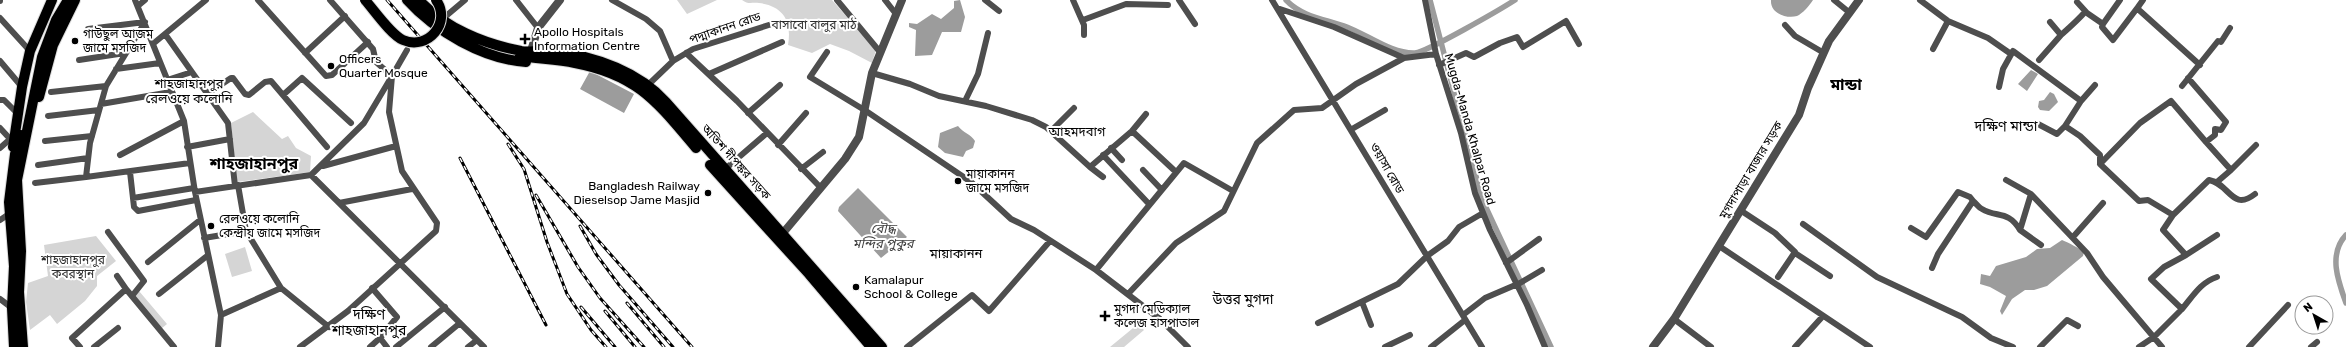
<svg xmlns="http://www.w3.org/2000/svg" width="2346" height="347" font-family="Rubik,'Noto Sans Bengali',sans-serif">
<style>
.green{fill:#d5d5d5}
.water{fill:#9c9c9c}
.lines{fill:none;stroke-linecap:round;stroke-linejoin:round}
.canal{stroke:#9c9c9c;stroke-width:5.5}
.primary-casing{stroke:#dbdbdb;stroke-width:12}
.minor{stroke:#4e4e4e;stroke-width:6}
.tertiary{stroke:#4e4e4e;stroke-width:8}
.primary{stroke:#000;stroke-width:10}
.rail-casing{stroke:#000;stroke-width:3}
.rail{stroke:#fff;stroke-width:1.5;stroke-dasharray:4.5;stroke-linecap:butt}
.primary-bridge-casing{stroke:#dbdbdb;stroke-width:12;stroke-linecap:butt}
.primary-bridge{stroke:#000;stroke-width:10}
.poi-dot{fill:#000;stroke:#fff;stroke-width:1.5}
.labels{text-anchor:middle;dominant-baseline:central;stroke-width:4;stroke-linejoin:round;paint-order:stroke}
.park-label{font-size:12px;fill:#2c2c2c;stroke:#fff}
.street-label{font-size:12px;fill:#000;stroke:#fff}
.poi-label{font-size:12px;fill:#000;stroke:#fff;text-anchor:start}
.neighbourhood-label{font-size:13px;fill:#000;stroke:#fff}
.water-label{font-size:13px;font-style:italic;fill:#3d3d3d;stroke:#fff}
.quarter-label{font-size:14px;fill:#000;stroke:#fff}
.district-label{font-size:16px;font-weight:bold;fill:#000;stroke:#fff}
</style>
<rect width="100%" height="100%" fill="#fff"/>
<path class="green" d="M 677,0 L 717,0 L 687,14 Z
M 742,0 L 832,0 L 876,50 L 872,63 L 849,51 L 830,44 L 812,53 L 788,45 C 792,22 784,6 759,3 C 751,2 749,5 742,0 Z
M 253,112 L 282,139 L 288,136 L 296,148 L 311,156 L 310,172 L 237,182 L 231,123 Z
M 96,236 L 116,261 L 97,276 L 97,286 L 85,301 L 57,324 L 50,315 L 30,330 L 26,302 L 28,283 L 48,276 L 44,245 Z
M 245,247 L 252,271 L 232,277 L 225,254 Z
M 139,291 L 167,324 L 161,329 L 134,295 Z
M 1138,324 L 1144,330 L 1124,347 L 1110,347 Z"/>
<path class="water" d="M 960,0 L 965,17 L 961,32 L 942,32 L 932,55 L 915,56 L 916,30 L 909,27 L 909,23 L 917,24 L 932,14 L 941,19 L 954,8 L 954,1 Z
M 1813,0 C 1810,5 1802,14 1797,16 C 1786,19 1770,13 1771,0 Z
M 2031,70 L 2038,74 L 2027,91 L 2018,84 Z
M 590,71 L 634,94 L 624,113 L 580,89 Z
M 2050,92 L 2054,94 L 2058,102 L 2049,111 L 2040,110 L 2038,107 L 2039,101 L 2044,100 Z
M 958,126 C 963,133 971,134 975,141 L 973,148 L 966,151 L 963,157 L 945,153 L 938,147 L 940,133 Z
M 858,188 L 907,237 L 881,258 L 838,211 L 839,207 Z
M 2062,240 C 2069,243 2079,248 2084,252 L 2083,256 L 2047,286 L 2034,290 L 2025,290 L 2012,299 L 2002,315 L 2000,311 L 2006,296 L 1990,287 L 1980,284 L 1981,274 L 1990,276 L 1996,266 L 2026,257 L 2037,249 L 2050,248 Z"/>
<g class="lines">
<path class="canal" d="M 1286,0 C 1302,17 1325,19 1347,27 C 1368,35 1392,54 1415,53 C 1427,52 1501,9 1515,0
M 1430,0 L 1482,199 L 1551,347
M 2346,235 C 2328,254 2338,281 2346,303"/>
<g class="primary-casing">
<path id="primary" d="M 407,0 C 435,31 483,59 526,62
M 419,0 C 445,28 484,44 521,51 C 529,53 537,50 545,50 C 590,55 635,68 666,102 L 882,347
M 520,56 C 538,59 557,59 575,63 C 638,75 657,102 696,148
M 39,97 L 53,45 L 75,0
M 13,147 L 22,87 L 30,51 L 52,0
M 710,165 L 809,274 L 871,347
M 14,347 L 12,308 L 14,266 L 9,202 L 15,154 L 21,135
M 23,347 L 19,292 L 21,251 L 17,180 L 42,57 L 56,20 L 68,0"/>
</g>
<path class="minor" d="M 135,0 L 184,121 L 195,192 L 221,315 L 218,347
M 258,0 L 326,76 L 332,75 L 368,42
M 516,0 L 538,28
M 612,0 L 646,19 L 660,31 L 673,61
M 837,0 L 880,52
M 885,0 L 896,14
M 985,0 L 999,11
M 1073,0 L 1084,25 L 1084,35
M 1179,0 L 1195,24
M 1272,0 L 1482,347
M 1425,0 L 1436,54 L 1461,133 L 1475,193 L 1490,230 L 1527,305 L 1545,347
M 1834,0 L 1850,13
M 1920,0 L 1948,21 L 1988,38 L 2011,54
M 2143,0 L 2138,7 L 2139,10 L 2200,65
M 0,1 L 0,0
M 2077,2 L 2087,13 L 2103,24 L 2120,0
M 139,5 L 145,0
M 1277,8 L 1334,27 L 1404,58
M 446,16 L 465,0
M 0,18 L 30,51
M 1083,20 L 1126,4 L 1168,5
M 2050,22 L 2061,35 C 2070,27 2077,21 2085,12
M 2103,24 L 2102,27 L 2113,40 L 2138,7
M 1785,25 L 1795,36 L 1824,53
M 165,34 L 228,123 L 235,186
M 154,43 L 206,0
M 1933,49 L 1948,21
M 827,52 L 810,77 L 866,111 L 971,182 L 1011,219 L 1034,230 L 1096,270 L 1160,319 L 1188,347
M 305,53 L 345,16
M 686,53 L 737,101 L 821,188
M 79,60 L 125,53
M 2039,60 L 2061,35
M 0,61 L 22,87
M 1439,65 L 1466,53 L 1474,57 L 1500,43 L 1517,37 L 1523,47 L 1566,21 L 1579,44
M 116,69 L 160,63
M 872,73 L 910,84 L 939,96 L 986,106 L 1032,120 L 1046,127 L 1090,167
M 709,74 L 782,42
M 167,80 L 192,72
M 648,85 L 673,61 L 693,49 L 772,24
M 2182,86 L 2218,41 L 2221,42 L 2230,28
M 1999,87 L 2003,69 L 2013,51 L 2081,101 L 2065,126 L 2080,136 L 2100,155 L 2100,164 L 2139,201 L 2148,200 L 2173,215 L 2163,230 L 2186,255 L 2164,267 L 2151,279 L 2182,309 L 2154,337 L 2139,347
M 51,92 L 106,86
M 207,94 L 231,78 L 233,78 L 245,94 L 249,95 L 265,82 L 271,81 L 327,147
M 283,95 L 302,78 L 351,123
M 0,100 L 4,100 L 18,114
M 965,101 L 978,74 L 988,33
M 2081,101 L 2095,85
M 101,104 L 171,92
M 748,113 L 780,85
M 48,116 L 99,110
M 2038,124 L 2057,134 L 2065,126
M 0,128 L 13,142
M 1352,129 L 1385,110
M 1051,131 L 1074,108
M 1132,131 L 1176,172
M 45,141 L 92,136
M 2206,142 L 2231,170 L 2256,145
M 778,145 L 806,113
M 187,147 L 230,139
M 0,148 L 9,140
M 1111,148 L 1122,160
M 120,155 L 184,121
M 1103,155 L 1149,204
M 2100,164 L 2140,123 L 2171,101 L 2206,142 L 2215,135 L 2215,129 L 2221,130 L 2226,122 L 2188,78
M 38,165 L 88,158
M 323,166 L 396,146
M 801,169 L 823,152
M 724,170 L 767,133
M 1143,170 L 1161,189
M 130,172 L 134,207 L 138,211 L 196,200
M 311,175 L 364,123 L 392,76 L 376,62 L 373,49 L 330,0
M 86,177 L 190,163
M 1103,177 L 1090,167 L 1132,131 L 1146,114
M 2006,180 L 2031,194
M 2217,182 L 2231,170
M 35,183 L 86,177 L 90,143 L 106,86 L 145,22 L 88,29
M 195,192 L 311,175 L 484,347
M 133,198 L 194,188
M 339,203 L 412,189
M 1740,210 L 1775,233 L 1795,252 L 1778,277
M 2173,215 L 2209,180 C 2230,184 2232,212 2255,194
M 0,220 L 9,214
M 1803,224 L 1877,277 L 1962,317 L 1991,338 L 2013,347
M 1911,228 L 1926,237 L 1958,192 L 1970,197 L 1974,202
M 246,231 L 281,288 L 329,327
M 108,232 L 144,281 L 132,296
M 2073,237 L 2103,203
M 204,238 L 246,231 L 238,185
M 2041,245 L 2020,230 L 2031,194 L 2087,253 L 2103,277 L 2162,347
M 1719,246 L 1870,347
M 1795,253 L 1830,276
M 2186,255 L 2217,235
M 148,262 L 200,220
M 1506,263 L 1539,239
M 1932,268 L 1938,254 L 1973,201 C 1977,204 1979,208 1982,209 C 1997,218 2008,210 2020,230
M 1096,270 L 1184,163 L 1233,191
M 117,276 L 126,289
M 372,288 L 397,317 L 380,338
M 159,294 L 207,256
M 1128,294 L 1176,243 L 1224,211 L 1257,143 L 1294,110 L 1322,108 L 1356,84 L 1404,58 L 1436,54
M 0,299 L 12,308
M 1362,302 L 1371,325
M 2182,309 C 2193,296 2201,282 2217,277
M 221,315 L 281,288
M 1463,315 L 1485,298 L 1520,283 L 1542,270
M 1674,319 L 1711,347
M 1318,323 L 1398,284 L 1427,256 L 1448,241 L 1459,227 L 1483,213
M 80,347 L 72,338 L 126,289 L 174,347
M 94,347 L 118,328
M 300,347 L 348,311 L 436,231 L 437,223 L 402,171 L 389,112 L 392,76 L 407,50
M 370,347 L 380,338 L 387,347
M 396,347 L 445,307
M 431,347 L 460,323
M 468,347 L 477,340
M 907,347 L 972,295 L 989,311 L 1050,241
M 1385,347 L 1410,335
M 1431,347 L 1465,320
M 1795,347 L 1823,316
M 2040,347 L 2067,320 L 2078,326
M 2249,347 L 2288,305
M 2311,347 L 2317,342"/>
<path class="tertiary" d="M 531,51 L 538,28 L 560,0
M 783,233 L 845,159 L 859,137 L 872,73 L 902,0
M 1653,347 L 1674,319 L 1799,115 L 1808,88 L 1829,41 L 1859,0"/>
<use href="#primary" class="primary"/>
<g class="rail-casing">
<path id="rail" d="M 387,0 L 692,347
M 508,144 L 524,169 L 547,242 L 567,294 L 591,330 L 606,347
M 460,158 L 546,325
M 536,195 L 578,267 L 600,298 L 644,347
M 580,226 L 596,254 L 619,285 L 673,347
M 627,303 L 664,347
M 581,307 L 615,347
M 605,311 L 635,347"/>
</g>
<use href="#rail" class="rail"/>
<g class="primary-bridge-casing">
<path id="primary-bridge" d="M 365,0 C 374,10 391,35 403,40 C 428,51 452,22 436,0"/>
</g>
<use href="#primary-bridge" class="primary-bridge"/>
</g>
<g class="poi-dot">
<path d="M523 33h4v4h4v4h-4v4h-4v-4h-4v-4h4z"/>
<circle cx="75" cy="41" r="4"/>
<circle cx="331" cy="66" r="4"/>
<circle cx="958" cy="181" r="4"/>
<circle cx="708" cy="193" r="4"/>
<circle cx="211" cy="226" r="4"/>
<circle cx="856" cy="287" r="4"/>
<path d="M1103 310h4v4h4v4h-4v4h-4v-4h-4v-4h4z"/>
</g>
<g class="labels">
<g class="park-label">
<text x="814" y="25">বাসাবো বালুর মাঠ</text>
<text x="73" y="260">শাহজাহানপুর<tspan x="73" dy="14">কবরস্থান</tspan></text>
</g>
<g class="street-label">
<text transform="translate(725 28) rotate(-19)">পদ্মাকানন রোড</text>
<text transform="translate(1470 129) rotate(74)">Mugda-Manda Khalpar Road</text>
<text transform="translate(736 162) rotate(48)">অতিশ দীপঙ্কর সড়ক</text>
<text transform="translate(1387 168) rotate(60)">ওয়াসা রোড</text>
<text transform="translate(1751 170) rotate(-59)">মুগদাপাড়া বাজার সড়ক</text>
</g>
<g class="poi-label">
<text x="534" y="32">Apollo Hospitals<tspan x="534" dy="14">Information Centre</tspan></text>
<text x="83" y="34">গাউছুল আজম<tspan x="83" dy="14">জামে মসজিদ</tspan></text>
<text x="339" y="59">Officers<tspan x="339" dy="14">Quarter Mosque</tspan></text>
<text x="966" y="174">মায়াকানন<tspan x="966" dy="14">জামে মসজিদ</tspan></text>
<text x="700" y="186" text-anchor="end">Bangladesh Railway<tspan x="700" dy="14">Dieselsop Jame Masjid</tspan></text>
<text x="219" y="219">রেলওয়ে কলোনি<tspan x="219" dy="14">কেন্দ্রীয় জামে মসজিদ</tspan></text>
<text x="864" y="280">Kamalapur<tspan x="864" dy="14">School &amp; College</tspan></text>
<text x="1114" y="309">মুগদা মেডিক্যাল<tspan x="1114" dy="14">কলেজ হাসপাতাল</tspan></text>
</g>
<g class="neighbourhood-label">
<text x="189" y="83">শাহজাহানপুর<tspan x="189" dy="15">রেলওয়ে কলোনি</tspan></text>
<text x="1077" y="131">আহমদবাগ</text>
<text x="956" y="253">মায়াকানন</text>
</g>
<g class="water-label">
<text x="883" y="228">বৌদ্ধ<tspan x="883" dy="15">মন্দির পুকুর</tspan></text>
</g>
<g class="quarter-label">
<text x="2006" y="126">দক্ষিণ মান্ডা</text>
<text x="1243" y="299">উত্তর মুগদা</text>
<text x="369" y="314">দক্ষিণ<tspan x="369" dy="16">শাহজাহানপুর</tspan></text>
</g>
<g class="district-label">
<text x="1846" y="84">মান্ডা</text>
<text x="254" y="163">শাহজাহানপুর</text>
</g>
</g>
<g transform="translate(2314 315) rotate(321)"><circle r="19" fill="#ffffff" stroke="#999999"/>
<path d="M0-3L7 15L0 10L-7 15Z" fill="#000000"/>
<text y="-6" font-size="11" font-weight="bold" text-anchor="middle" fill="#000000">N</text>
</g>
</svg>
